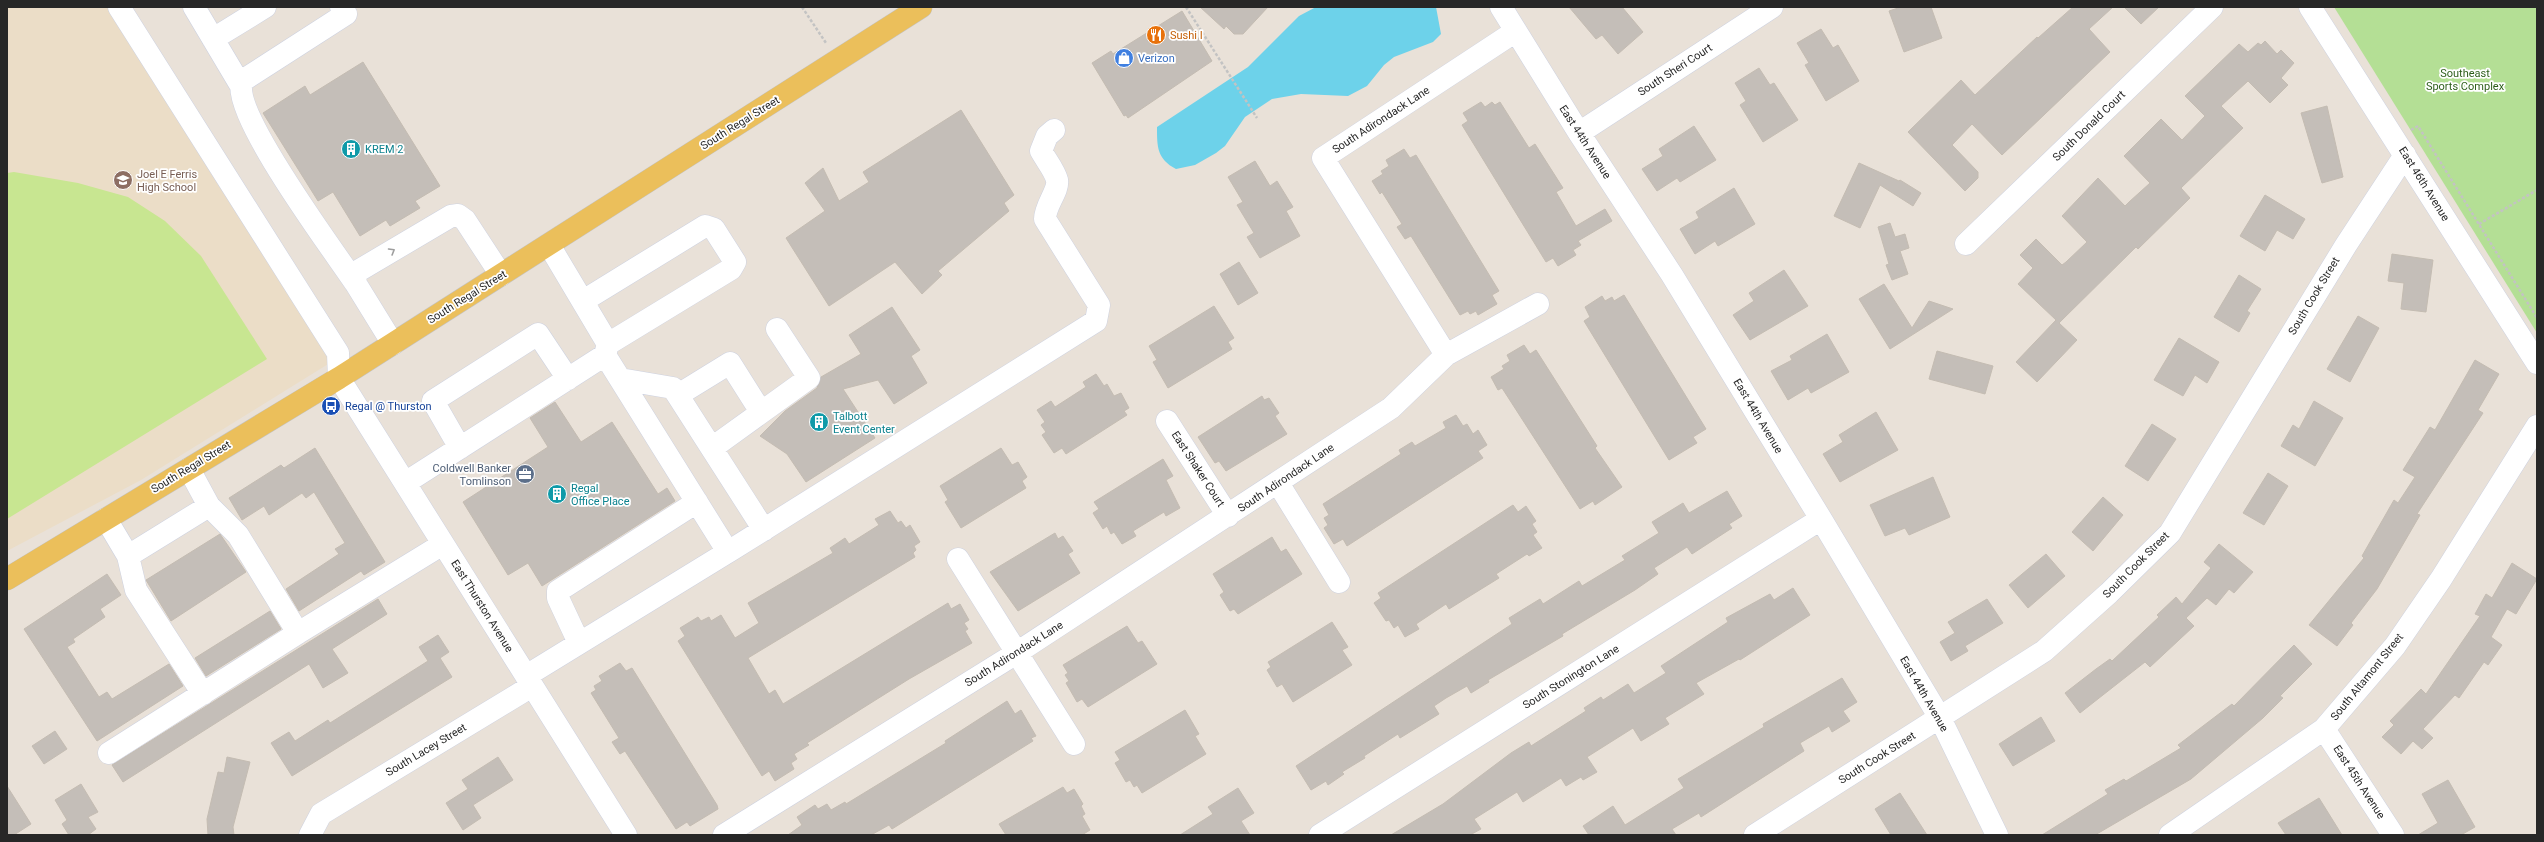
<svg xmlns="http://www.w3.org/2000/svg" width="2544" height="842" font-family="Roboto,sans-serif">
<style>
.education{fill:#ebddc7}
.green{fill:#b4df95}
.pitch{fill:#c8e691}
.water{fill:#6dd2ea}
.building{fill:#c4beb8;stroke:#c4bcb2}
.lines{fill:none;stroke-linecap:round;stroke-linejoin:round}
.minor-casing{stroke:#ced2e0;stroke-width:23}
.major-casing{stroke:#c3c3c3;stroke-width:23}
.path{stroke:#c3c3c3;stroke-width:2.5;stroke-dasharray:3 2;stroke-linecap:butt}
.minor{stroke:#fff;stroke-width:22}
.major{stroke:#ebbf5b;stroke-width:22}
.oneway{stroke:#9e9e9e}
.labels{text-anchor:middle;dominant-baseline:central;stroke-width:3.5;stroke-linejoin:round;paint-order:stroke}
.food-label{font-size:11px;fill:#c56008;stroke:#fff;text-anchor:start}
.shop-label{font-size:11px;fill:#366cbe;stroke:#fff;text-anchor:start}
.street-label{font-size:11px;fill:#272727;stroke:#fff}
.park-label{font-size:11px;fill:#2e5f1b;stroke:#fff}
.culture-label{font-size:11px;fill:#0d838f;stroke:#fff;text-anchor:start}
.education-label{font-size:11px;fill:#785e54;stroke:#fff;text-anchor:start}
.transit-label{font-size:11px;fill:#164399;stroke:#fff;text-anchor:start}
.service-label{font-size:11px;fill:#4e5e75;stroke:#fff;text-anchor:end}
</style>
<rect width="100%" height="100%" fill="#e9e1d8"/>
<path class="education" d="M 7,7 L 130,7 L 346,353 L 141,480 L 7,551 Z"/>
<path class="green" d="M 2334,7 L 2537,7 L 2537,333 Z"/>
<path class="pitch" d="M 14,172 L 78,183 L 128,197 L 165,221 L 201,256 L 267,359 L 7,519 L 7,173 Z"/>
<path class="water" d="M 1316,7 L 1436,7 L 1441,34 L 1433,42 L 1394,57 L 1384,65 L 1367,86 L 1348,96 L 1301,94 L 1272,99 L 1245,117 L 1225,146 L 1216,153 L 1195,165 L 1176,169 C 1157,159 1157,147 1157,127 L 1248,67 L 1299,16 Z"/>
<path class="building" d="M 1200,7 L 1268,7 L 1243,34 L 1234,34 L 1226,26 L 1224,29 Z
M 1569,7 L 1622,7 L 1643,32 L 1618,54 L 1602,35 L 1596,39 Z
M 1901,7 L 1931,7 L 1942,38 L 1904,52 L 1889,11 Z
M 2073,7 L 2113,7 L 2089,29 L 2110,52 L 2002,155 L 1972,124 L 1952,145 L 1978,172 L 1978,178 L 1965,191 L 1908,132 L 1961,80 L 1975,95 L 2037,37 L 2038,38 Z
M 2124,7 L 2159,7 L 2141,24 Z
M 1182,11 L 1212,61 L 1128,118 L 1126,115 L 1124,116 L 1092,63 L 1111,51 L 1113,54 Z
M 1821,29 L 1833,48 L 1838,45 L 1859,81 L 1826,101 L 1805,65 L 1809,63 L 1797,43 Z
M 2265,41 L 2277,54 L 2281,50 L 2294,63 L 2281,78 L 2288,85 L 2270,103 L 2248,81 L 2221,106 L 2243,128 L 2181,188 L 2190,198 L 2138,249 L 2136,247 L 2059,323 L 2077,340 L 2037,382 L 2016,362 L 2056,320 L 2018,284 L 2033,268 L 2020,255 L 2036,239 L 2062,265 L 2066,262 L 2087,242 L 2062,216 L 2098,178 L 2125,206 L 2129,202 L 2150,183 L 2124,156 L 2161,119 L 2182,140 L 2205,116 L 2185,96 L 2239,44 L 2248,52 L 2258,43 L 2261,45 Z
M 363,62 L 440,186 L 415,201 L 420,208 L 390,226 L 386,220 L 360,236 L 333,192 L 318,201 L 263,113 L 305,86 L 310,95 Z
M 1759,68 L 1770,85 L 1774,83 L 1798,120 L 1763,142 L 1740,105 L 1746,101 L 1735,83 Z
M 1481,102 L 1485,107 L 1492,102 L 1495,105 L 1500,102 L 1529,148 L 1535,144 L 1563,188 L 1556,192 L 1576,226 L 1605,209 L 1612,221 L 1578,241 L 1581,245 L 1573,250 L 1576,255 L 1558,266 L 1553,258 L 1546,262 L 1462,125 L 1468,121 L 1463,113 Z
M 2327,106 L 2343,177 L 2322,183 L 2301,113 Z
M 961,110 L 1014,195 L 1004,203 L 1009,211 L 938,271 L 942,275 L 922,294 L 895,262 L 829,306 L 786,238 L 825,211 L 805,183 L 823,168 L 839,201 L 869,182 L 863,172 Z
M 1694,126 L 1716,160 L 1680,182 L 1677,178 L 1657,191 L 1642,169 L 1663,156 L 1659,149 Z
M 1404,149 L 1410,158 L 1416,155 L 1499,291 L 1492,295 L 1497,304 L 1478,315 L 1476,311 L 1470,314 L 1468,311 L 1460,315 L 1411,236 L 1405,239 L 1397,227 L 1402,224 L 1382,192 L 1380,194 L 1372,181 L 1383,174 L 1381,171 L 1389,166 L 1386,160 Z
M 1255,161 L 1270,186 L 1277,181 L 1293,207 L 1286,211 L 1300,236 L 1260,258 L 1247,237 L 1254,233 L 1237,205 L 1243,202 L 1228,177 Z
M 1859,163 L 1899,181 L 1900,180 L 1921,193 L 1913,206 L 1880,185 L 1860,228 L 1834,216 Z
M 1734,188 L 1755,224 L 1718,246 L 1715,241 L 1695,254 L 1680,229 L 1699,218 L 1696,212 Z
M 2265,195 L 2305,219 L 2293,239 L 2277,230 L 2265,251 L 2240,236 Z
M 1890,223 L 1895,237 L 1905,234 L 1909,248 L 1900,251 L 1908,274 L 1892,280 L 1886,265 L 1889,264 L 1878,227 Z
M 2392,254 L 2433,260 L 2426,312 L 2401,309 L 2404,283 L 2388,281 Z
M 1239,262 L 1258,293 L 1238,305 L 1220,274 Z
M 1784,270 L 1808,306 L 1750,340 L 1733,315 L 1754,301 L 1749,293 Z
M 2239,275 L 2261,289 L 2247,311 L 2250,313 L 2239,332 L 2214,317 Z
M 1884,284 L 1912,328 L 1929,301 L 1953,309 L 1890,349 L 1859,299 Z
M 1624,295 L 1706,429 L 1693,437 L 1697,443 L 1669,460 L 1584,321 L 1590,317 L 1585,307 L 1602,296 L 1605,301 L 1612,297 L 1614,301 Z
M 1214,306 L 1234,338 L 1228,342 L 1232,349 L 1168,388 L 1153,362 L 1157,360 L 1149,346 Z
M 892,307 L 920,350 L 911,356 L 927,383 L 894,404 L 878,380 L 843,389 L 875,438 L 806,482 L 787,454 L 760,436 L 785,411 L 817,388 L 821,377 L 861,354 L 849,335 Z
M 2358,316 L 2379,328 L 2350,382 L 2327,369 Z
M 1827,334 L 1849,372 L 1811,393 L 1808,388 L 1788,400 L 1771,371 L 1792,360 L 1790,356 Z
M 2179,338 L 2219,362 L 2207,383 L 2195,375 L 2183,396 L 2154,380 Z
M 1524,345 L 1530,354 L 1536,350 L 1597,446 L 1595,448 L 1622,487 L 1595,505 L 1593,501 L 1580,509 L 1502,388 L 1498,390 L 1491,377 L 1504,369 L 1502,366 L 1510,361 L 1507,355 Z
M 1937,351 L 1993,366 L 1985,394 L 1929,379 Z
M 2475,360 L 2499,374 L 2478,410 L 2483,413 L 2417,514 L 2420,515 L 2377,589 L 2351,623 L 2353,625 L 2337,646 L 2309,625 L 2364,558 L 2362,556 L 2394,500 L 2398,503 L 2415,477 L 2403,470 L 2430,427 L 2435,430 Z
M 1096,374 L 1104,386 L 1107,384 L 1114,396 L 1121,393 L 1129,408 L 1124,411 L 1127,415 L 1066,454 L 1062,448 L 1054,453 L 1042,435 L 1046,432 L 1041,425 L 1045,422 L 1037,410 L 1051,401 L 1055,407 L 1086,387 L 1083,382 Z
M 1262,396 L 1264,400 L 1269,398 L 1279,413 L 1275,416 L 1287,434 L 1226,471 L 1219,461 L 1215,463 L 1198,437 Z
M 2314,401 L 2343,418 L 2315,466 L 2281,446 L 2293,425 L 2299,429 Z
M 555,402 L 581,442 L 612,422 L 658,494 L 667,488 L 675,501 L 542,586 L 528,563 L 508,575 L 463,502 L 548,447 L 530,418 Z
M 1876,412 L 1898,450 L 1840,482 L 1823,454 L 1843,442 L 1839,435 Z
M 1456,415 L 1463,426 L 1467,424 L 1473,434 L 1478,430 L 1487,445 L 1478,451 L 1483,458 L 1347,546 L 1343,539 L 1334,544 L 1324,528 L 1328,525 L 1324,518 L 1329,515 L 1323,504 L 1401,454 L 1399,450 L 1412,442 L 1415,446 L 1446,428 L 1443,422 Z
M 2152,424 L 2176,439 L 2148,481 L 2125,466 Z
M 315,448 L 385,562 L 364,575 L 361,571 L 299,611 L 286,589 L 339,554 L 335,549 L 345,543 L 314,492 L 306,498 L 302,493 L 269,515 L 264,506 L 242,520 L 229,498 L 281,465 L 284,468 Z
M 1001,448 L 1012,465 L 1018,462 L 1027,477 L 1022,481 L 1026,488 L 961,528 L 945,502 L 948,500 L 940,486 Z
M 1163,459 L 1173,476 L 1166,480 L 1180,508 L 1166,516 L 1164,512 L 1133,531 L 1136,536 L 1122,544 L 1114,532 L 1111,534 L 1107,526 L 1103,529 L 1093,513 L 1099,509 L 1094,502 Z
M 2268,473 L 2288,486 L 2264,525 L 2243,513 Z
M 1933,477 L 1950,517 L 1909,535 L 1905,528 L 1885,536 L 1870,505 Z
M 1727,491 L 1742,516 L 1729,524 L 1732,528 L 1692,554 L 1687,547 L 1654,568 L 1658,574 L 1635,590 L 1562,634 L 1563,636 L 1488,680 L 1489,682 L 1471,693 L 1467,686 L 1446,698 L 1434,706 L 1439,714 L 1400,738 L 1398,734 L 1364,756 L 1365,758 L 1342,772 L 1344,774 L 1328,785 L 1326,781 L 1311,790 L 1296,766 L 1512,624 L 1509,618 L 1540,599 L 1543,604 L 1579,581 L 1582,586 L 1625,560 L 1622,556 L 1659,533 L 1652,522 L 1683,503 L 1689,513 Z
M 2103,497 L 2123,515 L 2093,551 L 2072,532 Z
M 1513,505 L 1518,512 L 1526,506 L 1536,521 L 1532,524 L 1537,532 L 1533,535 L 1542,548 L 1529,556 L 1527,554 L 1496,574 L 1499,578 L 1449,609 L 1446,604 L 1416,624 L 1419,629 L 1405,637 L 1398,625 L 1394,628 L 1389,620 L 1386,621 L 1374,603 L 1381,598 L 1378,593 Z
M 890,511 L 898,523 L 901,521 L 906,528 L 910,525 L 920,542 L 914,546 L 916,550 L 913,553 L 915,557 L 748,658 L 769,694 L 775,690 L 783,704 L 948,603 L 951,609 L 960,604 L 969,620 L 964,623 L 968,629 L 965,631 L 972,643 L 909,679 L 807,743 L 809,745 L 794,754 L 797,759 L 791,763 L 794,769 L 775,781 L 769,771 L 762,776 L 678,641 L 685,636 L 680,628 L 698,617 L 701,621 L 709,617 L 711,621 L 721,615 L 735,638 L 759,623 L 748,603 L 833,553 L 830,548 L 845,538 L 849,544 L 879,525 L 875,519 Z
M 1055,533 L 1058,539 L 1063,536 L 1073,551 L 1068,554 L 1080,573 L 1018,611 L 990,572 Z
M 220,534 L 246,572 L 171,621 L 146,580 Z
M 1272,537 L 1281,552 L 1286,549 L 1302,574 L 1238,614 L 1234,609 L 1230,611 L 1220,595 L 1224,592 L 1213,574 Z
M 2219,544 L 2253,572 L 2234,593 L 2229,589 L 2216,605 L 2207,598 L 2186,618 L 2194,626 L 2150,667 L 2145,662 L 2080,713 L 2065,693 L 2096,669 L 2110,659 L 2112,661 L 2159,617 L 2157,615 L 2176,597 L 2182,604 L 2211,568 L 2204,562 Z
M 2046,554 L 2065,576 L 2028,608 L 2009,585 Z
M 2512,563 L 2537,579 L 2516,614 L 2507,609 L 2491,637 L 2502,645 L 2488,665 L 2484,662 L 2459,698 L 2455,695 L 2423,729 L 2433,738 L 2422,749 L 2413,741 L 2401,754 L 2382,737 L 2394,725 L 2390,721 L 2421,689 L 2426,694 L 2480,616 L 2475,614 L 2486,594 L 2492,598 Z
M 107,574 L 121,595 L 100,609 L 105,617 L 73,639 L 75,642 L 67,647 L 99,697 L 107,692 L 112,699 L 169,664 L 183,686 L 97,741 L 24,629 Z
M 1793,588 L 1810,615 L 1740,660 L 1739,659 L 1696,683 L 1704,694 L 1665,718 L 1669,724 L 1641,741 L 1633,728 L 1587,757 L 1597,772 L 1583,780 L 1581,777 L 1566,786 L 1561,778 L 1523,802 L 1517,792 L 1474,819 L 1481,829 L 1470,835 L 1391,835 L 1443,804 L 1511,753 L 1529,742 L 1531,746 L 1586,711 L 1584,708 L 1601,697 L 1603,700 L 1628,684 L 1634,693 L 1666,673 L 1661,666 L 1728,622 L 1726,618 L 1770,594 L 1774,600 Z
M 378,599 L 387,614 L 332,649 L 348,673 L 323,688 L 309,664 L 123,782 L 112,765 Z
M 1987,599 L 2003,623 L 1965,646 L 1968,651 L 1951,661 L 1940,642 L 1955,633 L 1948,622 Z
M 270,611 L 281,629 L 206,676 L 195,658 Z
M 1332,622 L 1348,647 L 1342,650 L 1352,665 L 1293,702 L 1282,684 L 1277,687 L 1267,670 L 1271,667 L 1268,662 Z
M 1127,626 L 1138,643 L 1142,641 L 1157,664 L 1088,707 L 1082,699 L 1077,702 L 1066,683 L 1069,681 L 1065,675 L 1068,673 L 1063,665 Z
M 438,635 L 449,652 L 440,658 L 452,677 L 292,776 L 271,743 L 289,732 L 295,741 L 328,720 L 330,723 L 428,661 L 419,647 Z
M 2294,645 L 2312,664 L 2280,696 L 2283,698 L 2263,718 L 2191,779 L 2095,835 L 2042,835 L 2108,794 L 2105,790 L 2124,779 L 2126,781 L 2181,748 L 2178,745 L 2232,704 L 2234,706 Z
M 620,663 L 626,671 L 632,668 L 717,805 L 718,809 L 690,826 L 687,822 L 676,829 L 625,751 L 620,754 L 612,742 L 619,738 L 591,693 L 596,690 L 594,686 L 602,681 L 599,676 Z
M 1842,678 L 1857,702 L 1843,711 L 1850,721 L 1832,732 L 1829,726 L 1800,743 L 1804,751 L 1701,817 L 1699,813 L 1672,829 L 1676,835 L 1589,835 L 1583,826 L 1613,806 L 1625,825 L 1684,788 L 1678,779 L 1764,727 L 1763,724 Z
M 1007,701 L 1015,714 L 1021,710 L 1036,736 L 1031,738 L 1033,741 L 892,829 L 889,825 L 871,835 L 788,835 L 802,825 L 797,817 L 815,805 L 818,809 L 827,804 L 831,810 L 845,802 L 846,804 L 946,743 L 945,741 Z
M 1185,710 L 1199,734 L 1195,736 L 1206,754 L 1142,793 L 1137,785 L 1134,787 L 1130,780 L 1126,782 L 1115,763 L 1120,760 L 1115,752 Z
M 2041,717 L 2055,741 L 2013,766 L 1999,744 Z
M 55,731 L 67,749 L 44,764 L 32,746 Z
M 227,757 L 250,762 L 233,827 L 234,835 L 208,835 L 207,819 L 218,772 L 224,773 Z
M 498,757 L 513,780 L 473,805 L 481,818 L 463,830 L 446,803 L 468,789 L 462,780 Z
M 2448,780 L 2475,827 L 2461,835 L 2418,835 L 2438,823 L 2422,794 Z
M 81,784 L 98,812 L 88,817 L 96,829 L 88,835 L 69,835 L 62,824 L 67,820 L 55,800 Z
M 7,786 L 31,824 L 14,835 L 7,835 Z
M 1063,787 L 1067,793 L 1074,789 L 1083,804 L 1081,806 L 1085,814 L 1082,816 L 1090,830 L 1082,835 L 1006,835 L 999,824 Z
M 1238,788 L 1254,813 L 1241,821 L 1250,835 L 1180,835 L 1213,814 L 1208,807 Z
M 1900,793 L 1927,835 L 1891,835 L 1875,809 Z
M 2319,798 L 2342,835 L 2286,835 L 2278,823 Z"/>
<g class="lines">
<g class="minor-casing">
<path id="minor" d="M 119,7 L 338,353 L 339,378 L 626,835
M 194,7 L 241,86
M 341,7 L 346,14 L 242,81 C 231,114 334,251 356,284
M 1501,7 L 1579,133 L 1672,275 L 1821,519 L 1940,718 L 1997,835
M 2310,7 L 2537,363
M 213,39 L 265,7
M 1579,133 L 1772,7
M 1966,244 L 2212,7
M 549,245 L 608,344 L 605,355
M 583,301 L 705,226 L 714,229 L 735,262 L 731,269 L 608,344
M 393,344 L 356,284 L 355,278 L 358,271 L 451,216 L 458,215 L 465,220 L 501,275
M 1446,355 L 1538,304
M 620,379 L 673,388 L 764,530
M 678,395 L 730,363 L 761,412
M 1167,421 L 1228,516
M 460,448 L 433,401 L 538,334 L 568,379
M 712,448 L 809,378 L 777,329
M 405,483 L 605,355 L 728,552 L 526,676
M 1278,483 L 1339,582
M 209,506 L 238,535 L 298,633 L 443,544
M 106,519 L 128,556 L 209,506 L 189,469
M 728,552 L 1096,321 L 1099,305 L 1045,219 C 1045,205 1059,191 1057,180 C 1055,171 1046,160 1041,151 L 1047,136 L 1054,130
M 128,556 L 136,590 L 203,694
M 958,559 L 1074,744
M 579,643 L 558,598 L 558,591 L 697,502
M 2324,729 L 2393,835
M 109,753 L 298,633
M 310,835 L 321,814 L 532,686
M 724,835 L 1015,654 L 1391,408 L 1446,355 L 1323,158 L 1516,31
M 1320,835 L 1821,519
M 1755,835 L 2044,651 L 2109,593 L 2170,533 L 2346,245 L 2405,155
M 2170,835 L 2324,729 L 2395,646 L 2441,579 L 2537,426"/>
</g>
<g class="major-casing">
<path id="major" d="M 7,579 L 339,378 L 921,7"/>
</g>
<path class="path" d="M 802,7 L 826,43
M 1186,7 L 1257,118
M 2411,130 L 2418,126 L 2537,318
M 2479,224 L 2537,190"/>
<use href="#minor" class="minor"/>
<use href="#major" class="major"/>
</g>
<defs><path id="oneway-chevron" d="M-2-3.5L2.5 0L-2 3.5" fill="none" stroke-width="1.6" stroke-linecap="round" stroke-linejoin="round"/></defs>
<use class="oneway" href="#oneway-chevron" transform="translate(392 251) rotate(-31)"/>
<defs>
<g id="restaurant-disc" transform="scale(1)"><circle r="9.5" fill="#e8710a" stroke="#fff"/><path d="M-5-6h1v4h1v-4h1v4h1v-4h1v5L-1.5 .5V6h-2V.5L-5-1ZM5-6V6H3V1.5H1.5Q1.5-4 5-6Z" fill="#fff"/></g>
<g id="shop-disc" transform="scale(1)"><circle r="9.5" fill="#3f7fe0" stroke="#fff"/><path d="M-5-2.5h2.3a2.7 3.5 0 0 1 5.4 0H5L5.5 6h-11ZM-1.5-2.5h3a1.5 2.3 0 0 0-3 0Z" fill="#fff"/></g>
<g id="building-disc" transform="scale(1)"><circle r="9.5" fill="#0f9aa8" stroke="#fff"/><path d="M-4-6H4V6H1V3H-1V6H-4ZM-2.5-4.3h1.7v1.8h-1.7ZM.8-4.3h1.7v1.8H.8ZM-2.5-1h1.7V.8h-1.7ZM.8-1h1.7V.8H.8Z" fill="#fff"/></g>
<g id="school-disc" transform="scale(1)"><circle r="9.5" fill="#8d6e63" stroke="#fff"/><path d="M0-5L7-2L0 1L-7-2ZM-4 1L0 2.5L4 1V4Q0 6-4 4Z" fill="#fff"/></g>
<g id="bus-disc" transform="scale(1)"><circle r="9.5" fill="#1a4fb4" stroke="#fff"/><path d="M-5-6H5V4H4V6H2V4H-2V6H-4V4H-5ZM-3.5-4V0h7V-4ZM-3.5 1.2v1.5H-2V1.2ZM2 1.2v1.5H3.5V1.2Z" fill="#fff"/></g>
<g id="office-disc" transform="scale(1)"><circle r="9.5" fill="#5c6f8a" stroke="#fff"/><path d="M-6-3h4V-5.5h4V-3h4V5H-6ZM-1-4.5V-3h2v-1.5ZM-6 0V1H6V0Z" fill="#fff"/></g>
</defs>
<g fill-rule="evenodd">
<use href="#restaurant-disc" x="1156" y="35"/>
<use href="#shop-disc" x="1124" y="58"/>
<use href="#building-disc" x="351" y="149"/>
<use href="#school-disc" x="123" y="180"/>
<use href="#bus-disc" x="331" y="406"/>
<use href="#building-disc" x="819" y="422"/>
<use href="#office-disc" x="525" y="474"/>
<use href="#building-disc" x="557" y="494"/>
</g>
<g class="labels">
<g class="food-label">
<text x="1170" y="35">Sushi I</text>
</g>
<g class="shop-label">
<text x="1138" y="58">Verizon</text>
</g>
<g class="street-label">
<text transform="translate(1675 70) rotate(-33)">South Sheri Court</text>
<text transform="translate(1381 120) rotate(-33)">South Adirondack Lane</text>
<text transform="translate(740 123) rotate(-32)">South Regal Street</text>
<text transform="translate(2089 126) rotate(-44)">South Donald Court</text>
<text transform="translate(1585 142) rotate(57)">East 44th Avenue</text>
<text transform="translate(2424 184) rotate(58)">East 46th Avenue</text>
<text transform="translate(2314 296) rotate(-59)">South Cook Street</text>
<text transform="translate(467 297) rotate(-32)">South Regal Street</text>
<text transform="translate(1758 416) rotate(59)">East 44th Avenue</text>
<text transform="translate(191 467) rotate(-31)">South Regal Street</text>
<text transform="translate(1198 469) rotate(57)">East Shaker Court</text>
<text transform="translate(1286 478) rotate(-34)">South Adirondack Lane</text>
<text transform="translate(2136 565) rotate(-45)">South Cook Street</text>
<text transform="translate(482 606) rotate(58)">East Thurston Avenue</text>
<text transform="translate(1014 654) rotate(-32)">South Adirondack Lane</text>
<text transform="translate(1571 677) rotate(-32)">South Stonington Lane</text>
<text transform="translate(2367 677) rotate(-51)">South Altamont Street</text>
<text transform="translate(1924 694) rotate(60)">East 44th Avenue</text>
<text transform="translate(426 750) rotate(-31)">South Lacey Street</text>
<text transform="translate(1877 758) rotate(-32)">South Cook Street</text>
<text transform="translate(2359 782) rotate(57)">East 45th Avenue</text>
</g>
<g class="park-label">
<text x="2465" y="73">Southeast<tspan x="2465" dy="13">Sports Complex</tspan></text>
</g>
<g class="culture-label">
<text x="365" y="149">KREM 2</text>
<text x="833" y="416">Talbott<tspan x="833" dy="13">Event Center</tspan></text>
<text x="571" y="488">Regal<tspan x="571" dy="13">Office Place</tspan></text>
</g>
<g class="education-label">
<text x="137" y="174">Joel E Ferris<tspan x="137" dy="13">High School</tspan></text>
</g>
<g class="transit-label">
<text x="345" y="406">Regal @ Thurston</text>
</g>
<g class="service-label">
<text x="511" y="468">Coldwell Banker<tspan x="511" dy="13">Tomlinson</tspan></text>
</g>
</g>
<rect width="2544" height="842" fill="none" stroke="#272727" stroke-width="16"/>
</svg>
